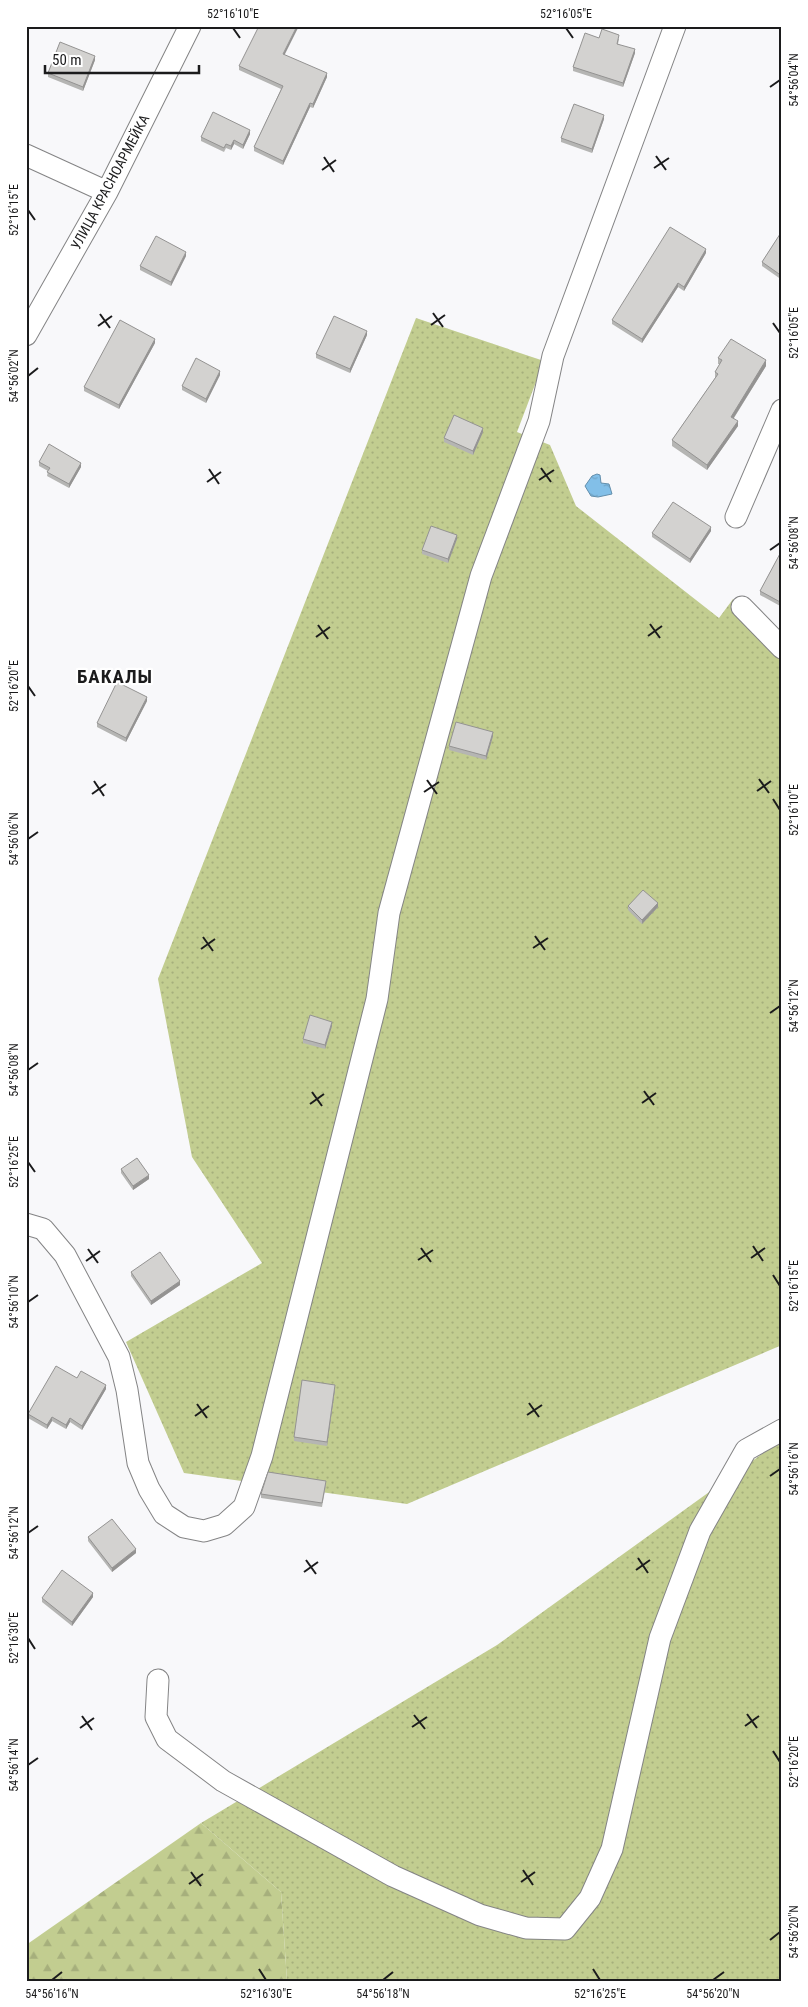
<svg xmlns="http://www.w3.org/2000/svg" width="808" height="2007" font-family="'Roboto Condensed',sans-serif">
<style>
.forest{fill:url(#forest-firs)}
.garden{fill:url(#garden-dots)}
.water{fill:url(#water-ripples);stroke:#638eab}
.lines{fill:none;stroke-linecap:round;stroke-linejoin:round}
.minor-casing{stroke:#848485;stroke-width:23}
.minor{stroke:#fff;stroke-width:21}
.wall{fill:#b5b5b3}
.shaded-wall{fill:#949392}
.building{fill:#d3d2d0;stroke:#949392}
.ticks{fill:none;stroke:#1b1b1c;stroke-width:2}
.labels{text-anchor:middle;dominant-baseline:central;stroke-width:4.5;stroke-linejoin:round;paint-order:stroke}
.street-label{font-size:14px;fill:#1b1b1c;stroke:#fff}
.district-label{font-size:19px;font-weight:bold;letter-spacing:1px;fill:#1b1b1c;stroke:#fff}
.neatline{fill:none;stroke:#1b1b1c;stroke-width:2}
.ticks-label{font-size:12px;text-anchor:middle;fill:#1b1b1c}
</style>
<defs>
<pattern id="forest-firs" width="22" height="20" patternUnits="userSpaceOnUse" patternTransform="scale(1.25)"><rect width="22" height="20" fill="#c2cd90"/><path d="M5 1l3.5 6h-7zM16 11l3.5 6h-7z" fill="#a6af7c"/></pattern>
<pattern id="garden-dots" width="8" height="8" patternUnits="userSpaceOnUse" patternTransform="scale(1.25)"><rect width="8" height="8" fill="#c2cd90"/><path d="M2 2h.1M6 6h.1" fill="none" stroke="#a6af7c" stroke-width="1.8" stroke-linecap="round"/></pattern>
<pattern id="water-ripples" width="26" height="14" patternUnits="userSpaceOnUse" patternTransform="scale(1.25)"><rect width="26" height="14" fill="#82bfe8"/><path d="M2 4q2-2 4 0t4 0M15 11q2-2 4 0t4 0" fill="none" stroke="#70a4c6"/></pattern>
</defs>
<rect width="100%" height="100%" fill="#f8f8fa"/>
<path class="forest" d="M 201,1823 L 281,1892 L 287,1981 L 26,1981 L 26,1945 Z"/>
<path class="garden" d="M 416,318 L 544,361 L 517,432 L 550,445 L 576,506 L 719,618 L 733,599 L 782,651 L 782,1345 L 407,1504 L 184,1473 L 126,1342 L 262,1263 L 192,1157 L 158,979 Z
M 782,1443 L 782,1981 L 287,1981 L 281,1892 L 201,1823 L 497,1645 L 773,1446 Z"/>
<path class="water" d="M 597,474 L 600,475 L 601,483 L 609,484 L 612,494 L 598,497 L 591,496 L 585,486 L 592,476 Z"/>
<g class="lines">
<g class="minor-casing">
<path id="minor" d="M 26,155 L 107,192
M 26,335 L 107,192 L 190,26
M 736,517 L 782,410
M 742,607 L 782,648
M 26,1224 L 43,1229 L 65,1255 L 119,1357 L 127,1390 L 138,1463 L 149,1489 L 164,1514 L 184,1527 L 204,1531 L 224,1525 L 244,1507 L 262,1456 L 377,999 L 389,913 L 481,576 L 539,421 L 553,356 L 675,26
M 158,1680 L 156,1717 L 167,1739 L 223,1781 L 393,1876 L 480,1915 L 526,1928 L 565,1929 L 590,1898 L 612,1849 L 660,1638 L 700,1531 L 746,1450 L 782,1430"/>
</g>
<use href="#minor" class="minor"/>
</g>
<path class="wall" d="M 599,38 L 619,39 L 618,44 L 635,53 L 623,87 L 573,71 L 573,67 Z
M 285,55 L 327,77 L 313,108 L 310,107 L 283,165 L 254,151 L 254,147 L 281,89 L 239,70 L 239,66 Z
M 95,60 L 83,91 L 48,77 L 48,73 Z
M 604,119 L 592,153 L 561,142 L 561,138 Z
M 250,134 L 243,149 L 234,144 L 231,150 L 226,148 L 224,152 L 201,141 L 201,137 Z
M 782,231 L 782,280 L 762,266 L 762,262 Z
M 706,253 L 684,291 L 678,287 L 642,343 L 612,324 L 612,320 Z
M 186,256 L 171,286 L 140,270 L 140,266 Z
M 367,335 L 350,373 L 316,358 L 316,354 Z
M 155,343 L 119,409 L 84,391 L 84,387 Z
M 718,358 L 766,366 L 734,418 L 738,426 L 707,470 L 672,446 L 672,440 L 715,378 L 715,372 L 720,364 L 718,364 Z
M 220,375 L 206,403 L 182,390 L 182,386 Z
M 483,432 L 473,455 L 444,442 L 444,438 Z
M 39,462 L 81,467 L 69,488 L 47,476 L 48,471 L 39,466 Z
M 711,531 L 690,563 L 652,537 L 652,533 Z
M 457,539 L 448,563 L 422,554 L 422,550 Z
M 782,550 L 782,607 L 760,595 L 760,591 Z
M 147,701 L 126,742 L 97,727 L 97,723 Z
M 493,736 L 486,760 L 449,750 L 449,746 Z
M 628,906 L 658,907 L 642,924 L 628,910 Z
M 332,1026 L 325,1049 L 303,1043 L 303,1039 Z
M 121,1169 L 149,1179 L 133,1190 L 121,1173 Z
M 131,1272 L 180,1285 L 151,1305 L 131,1276 Z
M 77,1378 L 106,1389 L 82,1430 L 70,1422 L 66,1429 L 52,1421 L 47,1429 L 28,1418 L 28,1414 Z
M 335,1389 L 327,1446 L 294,1441 L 294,1437 Z
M 326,1485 L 322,1507 L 261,1498 L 261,1494 Z
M 88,1537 L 136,1553 L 112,1572 L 88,1541 Z
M 93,1597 L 72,1626 L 42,1602 L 42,1598 Z"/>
<path class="shaded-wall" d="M 297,26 L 299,26 L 283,58 L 283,54 Z
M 635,49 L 635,53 L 623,87 L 623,83 Z
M 95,56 L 95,60 L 83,91 L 83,87 Z
M 327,73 L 327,77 L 313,108 L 313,104 Z
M 310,103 L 310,107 L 283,165 L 283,161 Z
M 604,115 L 604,119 L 592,153 L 592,149 Z
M 250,130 L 250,134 L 243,149 L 243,145 Z
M 234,140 L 234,144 L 231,150 L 231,146 Z
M 27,188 L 27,196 L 26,198 L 26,190 Z
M 706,249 L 706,253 L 684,291 L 684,287 Z
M 186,252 L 186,256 L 171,286 L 171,282 Z
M 678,283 L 678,287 L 642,343 L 642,339 Z
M 367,331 L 367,335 L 350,373 L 350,369 Z
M 155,339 L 155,343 L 119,409 L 119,405 Z
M 766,360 L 766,366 L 731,422 L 731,417 Z
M 220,371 L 220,375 L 206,403 L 206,399 Z
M 738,421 L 738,426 L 707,470 L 707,465 Z
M 483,428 L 483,432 L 473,455 L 473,451 Z
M 81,463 L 81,467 L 69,488 L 69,484 Z
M 711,527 L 711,531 L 690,563 L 690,559 Z
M 457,535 L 457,539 L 448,563 L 448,559 Z
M 147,697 L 147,701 L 126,742 L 126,738 Z
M 493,732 L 493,736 L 486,760 L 486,756 Z
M 658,903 L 658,907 L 642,924 L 642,920 Z
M 332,1022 L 332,1026 L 325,1049 L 325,1045 Z
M 149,1175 L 149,1179 L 133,1190 L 133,1186 Z
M 180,1281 L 180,1285 L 151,1305 L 151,1301 Z
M 106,1385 L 106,1389 L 82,1430 L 82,1426 Z
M 335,1385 L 335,1389 L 327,1446 L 327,1442 Z
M 52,1417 L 52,1421 L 47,1429 L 47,1425 Z
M 70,1418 L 70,1422 L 66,1429 L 66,1425 Z
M 136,1549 L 136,1553 L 112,1572 L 112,1568 Z
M 93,1593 L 93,1597 L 72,1626 L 72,1622 Z"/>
<path class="building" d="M 259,26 L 297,26 L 283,54 L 327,73 L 313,104 L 310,103 L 283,161 L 254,147 L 283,86 L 239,66 Z
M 602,29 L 619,35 L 617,44 L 635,49 L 623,83 L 573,67 L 585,33 L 599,38 Z
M 60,42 L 95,56 L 83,87 L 48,73 Z
M 574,104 L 604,115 L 592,149 L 561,138 Z
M 213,112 L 250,130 L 243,145 L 234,140 L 231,146 L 226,144 L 224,148 L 201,137 Z
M 670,227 L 706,249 L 684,287 L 678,283 L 642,339 L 612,320 Z
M 782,231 L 782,276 L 762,262 Z
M 156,236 L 186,252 L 171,282 L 140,266 Z
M 334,316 L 367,331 L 350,369 L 316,354 Z
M 120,320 L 155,339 L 119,405 L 84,387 Z
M 731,339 L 766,360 L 731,417 L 738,421 L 707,465 L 672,440 L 718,374 L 715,372 L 722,360 L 718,358 Z
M 196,358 L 220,371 L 206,399 L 182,386 Z
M 454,415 L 483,428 L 473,451 L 444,438 Z
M 49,444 L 81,463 L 69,484 L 47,472 L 50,468 L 39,462 Z
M 673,502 L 711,527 L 690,559 L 652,533 Z
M 431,526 L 457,535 L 448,559 L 422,550 Z
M 782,550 L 782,603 L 760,591 Z
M 117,682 L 147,697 L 126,738 L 97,723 Z
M 456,722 L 493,732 L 486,756 L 449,746 Z
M 643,890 L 658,903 L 642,920 L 628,906 Z
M 310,1015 L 332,1022 L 325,1045 L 303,1039 Z
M 137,1158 L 149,1175 L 133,1186 L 121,1169 Z
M 160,1252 L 180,1281 L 151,1301 L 131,1272 Z
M 56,1366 L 77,1378 L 81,1371 L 106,1385 L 82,1426 L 70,1418 L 66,1425 L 52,1417 L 47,1425 L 28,1414 Z
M 302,1380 L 335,1385 L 327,1442 L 294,1437 Z
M 268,1472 L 326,1481 L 322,1503 L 261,1494 Z
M 112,1519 L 136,1549 L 112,1568 L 88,1537 Z
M 62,1570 L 93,1593 L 72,1622 L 42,1598 Z"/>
<path class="ticks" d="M 233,28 L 240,38M 566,28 L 573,38M 770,87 L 780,80M 656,156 L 666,170M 324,157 L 334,172M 654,168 L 669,158M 322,170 L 336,160M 28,210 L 35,220M 433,313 L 443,327M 100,314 L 110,328M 773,323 L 780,333M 431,325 L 445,315M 98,326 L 112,316M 28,376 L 38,368M 541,468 L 551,482M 209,469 L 219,484M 539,480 L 554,470M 207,482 L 221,472M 770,550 L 780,543M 650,624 L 660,638M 318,625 L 328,639M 648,636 L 662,626M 316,637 L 330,627M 28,686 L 35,696M 759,779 L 769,793M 427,780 L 437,794M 94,781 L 104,796M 757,791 L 771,781M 424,792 L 439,782M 92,794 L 106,784M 773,799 L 780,810M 28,839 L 38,832M 535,936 L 545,950M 203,937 L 213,951M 533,948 L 548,938M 201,949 L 215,939M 770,1013 L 780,1006M 28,1070 L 38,1063M 644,1091 L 654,1105M 312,1092 L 322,1106M 642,1103 L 656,1093M 310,1104 L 324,1094M 28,1162 L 35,1172M 753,1246 L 763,1261M 421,1248 L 431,1262M 88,1249 L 98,1263M 751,1258 L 765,1248M 418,1260 L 433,1250M 86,1261 L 100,1251M 773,1275 L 780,1286M 28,1302 L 38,1295M 529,1403 L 539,1417M 197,1404 L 207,1418M 527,1415 L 542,1405M 195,1416 L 209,1406M 770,1476 L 780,1469M 28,1533 L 38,1526M 638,1558 L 648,1573M 306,1560 L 316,1574M 636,1570 L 650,1560M 304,1572 L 318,1562M 28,1638 L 35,1649M 747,1714 L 757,1728M 414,1715 L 425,1729M 82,1716 L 92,1730M 745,1726 L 759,1716M 412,1727 L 427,1717M 80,1728 L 94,1718M 773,1751 L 780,1762M 28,1765 L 38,1758M 523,1870 L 533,1885M 191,1872 L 201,1886M 521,1882 L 535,1872M 189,1884 L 203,1874M 770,1940 L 780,1932M 259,1969 L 266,1980M 593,1969 L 600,1980M 52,1980 L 62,1972M 383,1980 L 393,1972M 713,1980 L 724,1972"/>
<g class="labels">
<g class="street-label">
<text transform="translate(110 182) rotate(-62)">УЛИЦА КРАСНОАРМЕЙКА</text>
</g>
<g class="district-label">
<text x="115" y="676">БАКАЛЫ</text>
</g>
</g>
<rect width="808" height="2007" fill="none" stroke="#ffffff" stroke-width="55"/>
<path d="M45 65v8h154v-8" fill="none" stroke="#1b1b1c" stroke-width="2.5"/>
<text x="52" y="65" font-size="15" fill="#1b1b1c" stroke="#ffffff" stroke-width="4" paint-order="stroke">50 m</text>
<rect x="28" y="28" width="752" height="1952" class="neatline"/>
<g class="ticks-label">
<text x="233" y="18">52°16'10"E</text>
<text x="566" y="18">52°16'05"E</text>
<text transform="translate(794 80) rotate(-90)" y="4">54°56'04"N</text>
<text transform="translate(14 210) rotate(-90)" y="4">52°16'15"E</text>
<text transform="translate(794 333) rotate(-90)" y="4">52°16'05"E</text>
<text transform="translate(14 376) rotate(-90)" y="4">54°56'02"N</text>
<text transform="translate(794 543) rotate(-90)" y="4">54°56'08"N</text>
<text transform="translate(14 686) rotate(-90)" y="4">52°16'20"E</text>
<text transform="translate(794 810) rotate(-90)" y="4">52°16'10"E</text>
<text transform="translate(14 839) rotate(-90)" y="4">54°56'06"N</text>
<text transform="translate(794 1006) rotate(-90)" y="4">54°56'12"N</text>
<text transform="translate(14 1070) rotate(-90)" y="4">54°56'08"N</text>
<text transform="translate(14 1162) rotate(-90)" y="4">52°16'25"E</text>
<text transform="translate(794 1286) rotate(-90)" y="4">52°16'15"E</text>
<text transform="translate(14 1302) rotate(-90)" y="4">54°56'10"N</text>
<text transform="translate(794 1469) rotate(-90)" y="4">54°56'16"N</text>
<text transform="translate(14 1533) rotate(-90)" y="4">54°56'12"N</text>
<text transform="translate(14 1638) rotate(-90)" y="4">52°16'30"E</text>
<text transform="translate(794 1762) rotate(-90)" y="4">52°16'20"E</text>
<text transform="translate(14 1765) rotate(-90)" y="4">54°56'14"N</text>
<text transform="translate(794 1932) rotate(-90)" y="4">54°56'20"N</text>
<text x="52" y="1998">54°56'16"N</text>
<text x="266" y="1998">52°16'30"E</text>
<text x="383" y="1998">54°56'18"N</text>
<text x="600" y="1998">52°16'25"E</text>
<text x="713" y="1998">54°56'20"N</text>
</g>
</svg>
